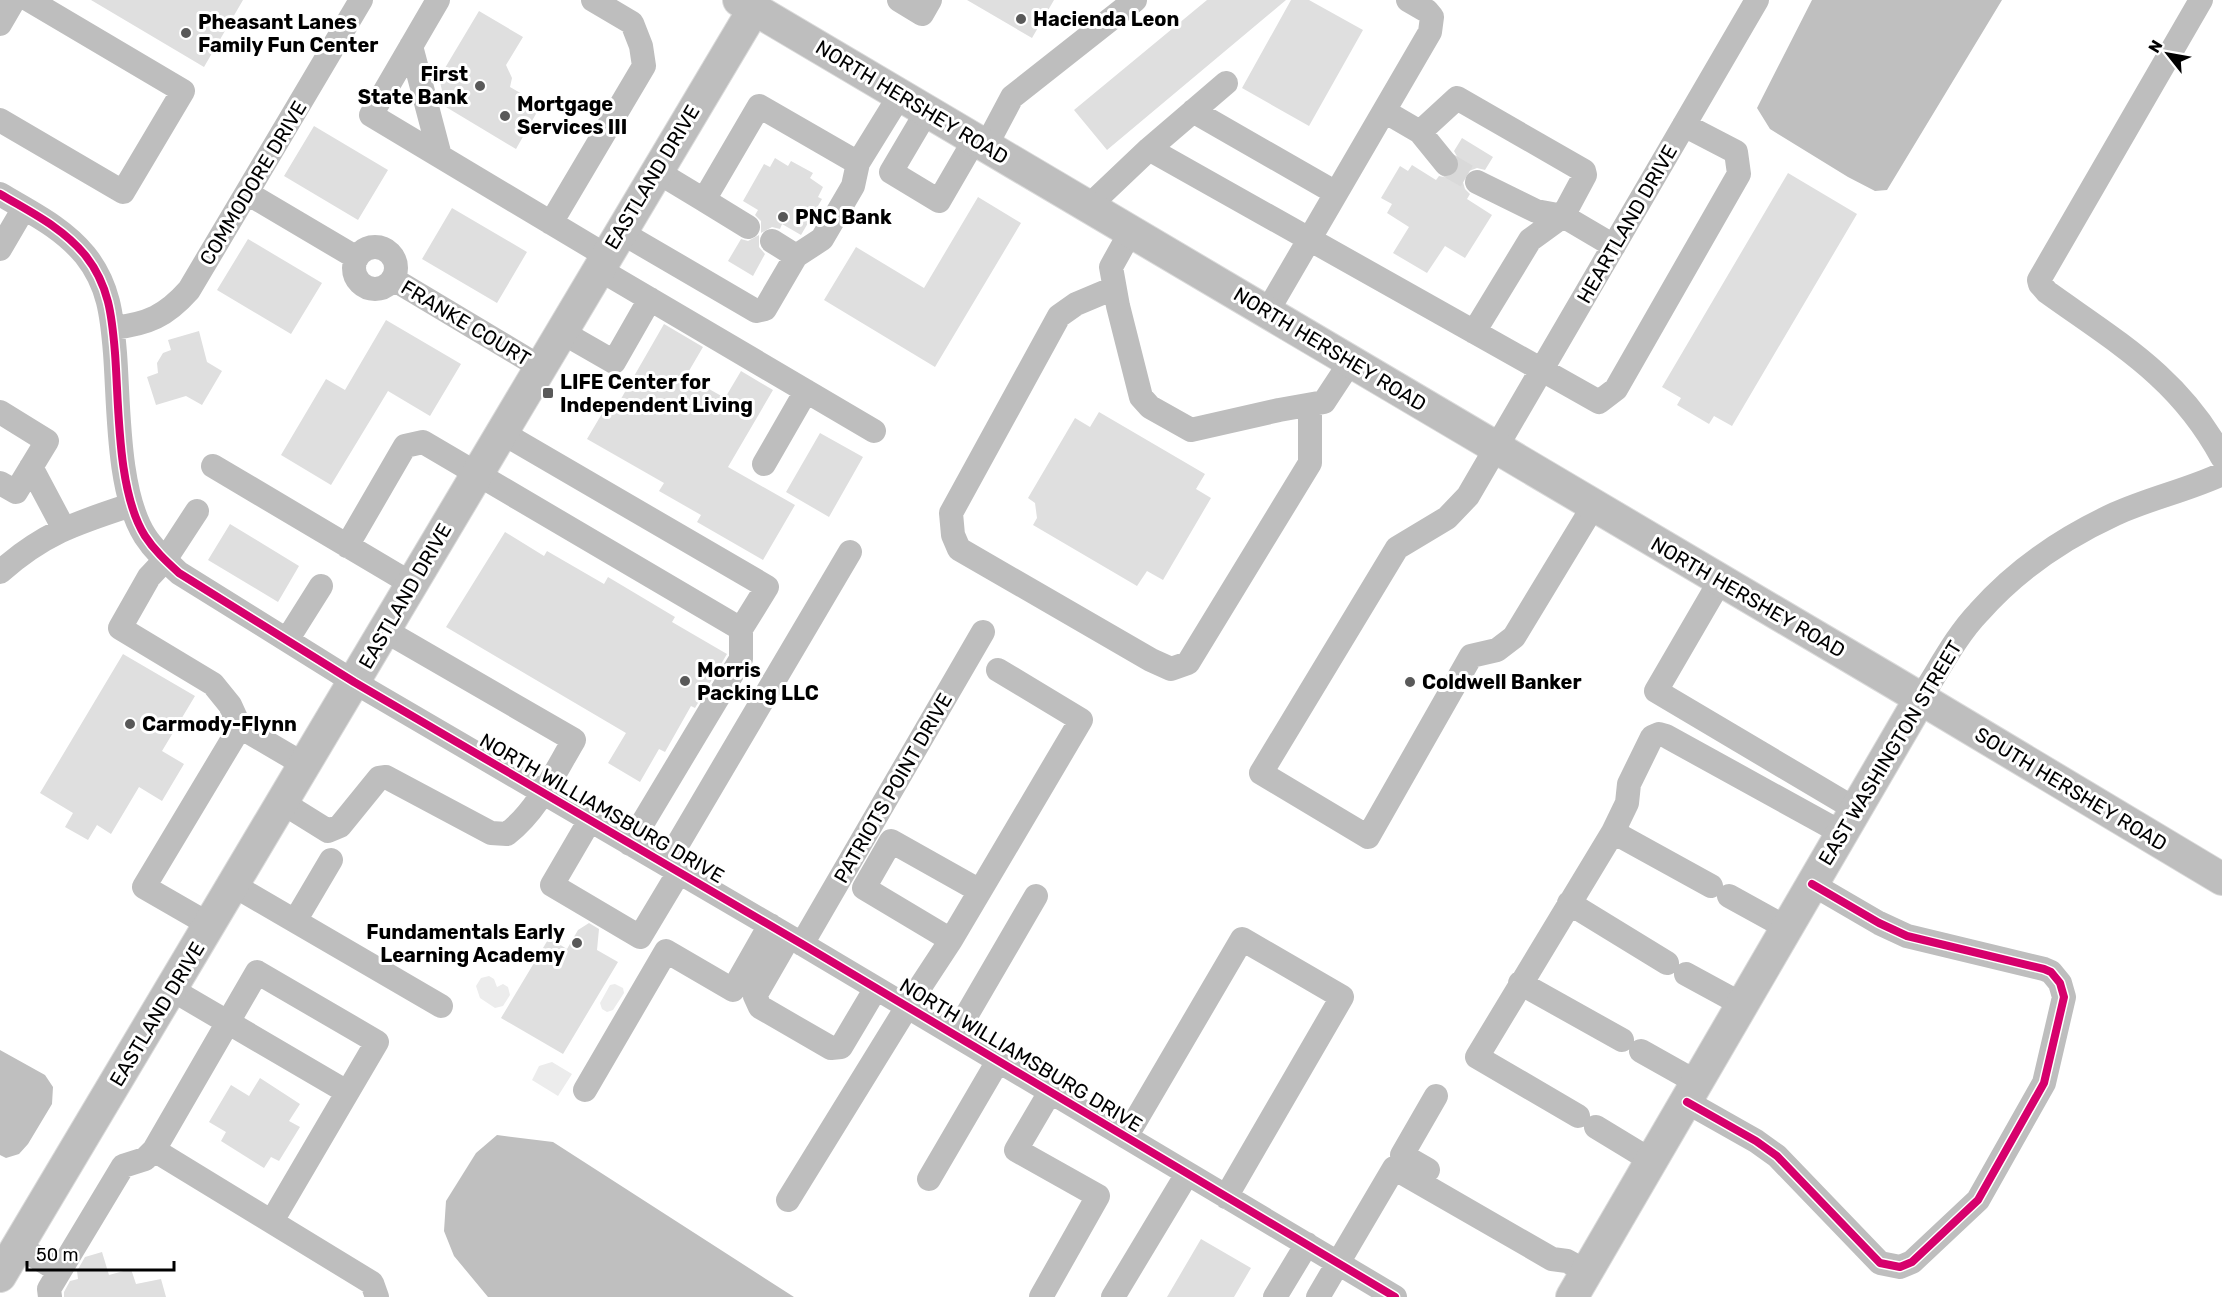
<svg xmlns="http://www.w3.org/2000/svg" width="2222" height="1297" font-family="Rubik,sans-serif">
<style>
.green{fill:#ececec}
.water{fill:#bfbfbf}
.building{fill:#dfdfdf}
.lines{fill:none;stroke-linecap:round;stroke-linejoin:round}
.minor-tunnel{stroke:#d9d9d9;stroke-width:24;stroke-dasharray:24 12;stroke-linecap:butt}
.major-casing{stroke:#dbdbdb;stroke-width:34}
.minor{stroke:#bebebe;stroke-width:24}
.major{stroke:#bebebe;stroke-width:32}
.cycleway-casing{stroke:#fff;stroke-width:11}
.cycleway{stroke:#d6006c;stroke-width:8}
.poi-dot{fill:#595959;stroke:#fff;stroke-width:2}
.labels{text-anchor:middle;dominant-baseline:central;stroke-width:6;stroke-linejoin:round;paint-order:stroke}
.poi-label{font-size:20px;font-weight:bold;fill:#000;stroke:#fff;text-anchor:start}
.street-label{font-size:20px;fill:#000;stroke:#fff}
</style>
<rect width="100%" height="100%" fill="#fff"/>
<path class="green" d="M 489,976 L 494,979 L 497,987 L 503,984 L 508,987 L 510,995 L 503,1006 L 495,1008 L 480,998 L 476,986 L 481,978 Z
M 615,984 L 623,988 L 624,993 L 613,1010 L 607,1012 L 602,1009 L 600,1003 L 610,985 Z
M 552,1062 L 572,1074 L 558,1096 L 532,1080 L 539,1066 Z"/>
<path class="water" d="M 1812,0 L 2002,0 L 1887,190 L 1875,191 L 1848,177 L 1770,129 L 1757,108 Z
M 0,1050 L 45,1075 L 53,1087 L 52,1104 L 28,1144 L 19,1154 L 6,1158 L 0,1155 Z
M 497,1135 L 553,1142 L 794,1297 L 488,1297 L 454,1256 L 444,1231 L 446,1201 L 476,1153 Z"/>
<path class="building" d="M 91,0 L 243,0 L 204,67 Z
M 967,0 L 1054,0 L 1032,38 Z
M 1207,0 L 1286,0 L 1107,150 L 1074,110 Z
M 1291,0 L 1309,0 L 1363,30 L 1309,126 L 1242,88 Z
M 479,11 L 523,37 L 506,65 L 512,78 L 510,87 L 541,105 L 516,149 L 446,107 L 439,78 Z
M 314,126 L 388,170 L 358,220 L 284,176 Z
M 1462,138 L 1493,157 L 1485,170 L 1477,168 L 1469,171 L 1464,176 L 1463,182 L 1465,189 L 1470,194 L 1467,199 L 1492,215 L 1465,258 L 1445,246 L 1427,273 L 1393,253 L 1409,227 L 1387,213 L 1392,204 L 1381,198 L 1400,166 L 1408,171 L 1412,165 L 1436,180 L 1439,176 L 1448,178 L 1454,175 L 1459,170 L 1460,162 L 1454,151 Z
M 775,158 L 788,166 L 791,161 L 813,173 L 810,178 L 823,187 L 818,197 L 822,199 L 801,235 L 782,224 L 780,229 L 772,227 L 761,233 L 761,221 L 755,215 L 758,210 L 743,201 L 764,164 L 770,167 Z
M 1788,173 L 1857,214 L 1732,426 L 1714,416 L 1709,424 L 1677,405 L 1681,398 L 1662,387 Z
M 978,197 L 1021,223 L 935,367 L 824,300 L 856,247 L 924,288 Z
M 452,208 L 527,252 L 497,303 L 422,259 Z
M 759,235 L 759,247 L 765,254 L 753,276 L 728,261 L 741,239 L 748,241 Z
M 248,239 L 322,283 L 291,334 L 217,290 Z
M 386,320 L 461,364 L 430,416 L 388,391 L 331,485 L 281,455 L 326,379 L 345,390 Z
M 664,324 L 703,347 L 686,376 L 725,398 L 741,371 L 773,390 L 728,467 L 795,505 L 763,560 L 697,522 L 701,515 L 659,491 L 664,483 L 587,439 L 610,400 L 618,404 Z
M 199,331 L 207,362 L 222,371 L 202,405 L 186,396 L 156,405 L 147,377 L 158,373 L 157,363 L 163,353 L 171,350 L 168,340 Z
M 1099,412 L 1205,474 L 1196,489 L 1211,498 L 1163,580 L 1147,571 L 1137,586 L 1033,525 L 1037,518 L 1035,503 L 1028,498 L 1075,418 L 1090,427 Z
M 820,433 L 863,457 L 829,517 L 786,492 Z
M 230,524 L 299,566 L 278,602 L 208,560 Z
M 505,532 L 544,556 L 547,551 L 604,584 L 608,577 L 675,617 L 672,622 L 727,654 L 695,708 L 691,706 L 665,752 L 659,749 L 640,782 L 608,763 L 626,733 L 446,627 Z
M 123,654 L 195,696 L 162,751 L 184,764 L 162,801 L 139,787 L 111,834 L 97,825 L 88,840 L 65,827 L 73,813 L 40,793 Z
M 589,923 L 599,929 L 597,950 L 618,962 L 563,1054 L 501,1018 L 549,938 L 567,949 L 578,930 Z
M 260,1078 L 300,1104 L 289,1121 L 300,1127 L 279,1161 L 271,1157 L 264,1168 L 221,1141 L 226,1132 L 209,1122 L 231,1085 L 249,1096 Z
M 1201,1239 L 1251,1268 L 1234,1297 L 1167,1297 Z
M 102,1252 L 109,1275 L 131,1269 L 136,1284 L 161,1279 L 166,1297 L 64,1297 L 64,1292 L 70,1281 L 78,1279 L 77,1271 L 85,1257 Z"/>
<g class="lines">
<path class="minor-tunnel" d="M 1446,164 L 1477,182"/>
<g class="major-casing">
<path id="major" d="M 739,0 L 1893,682 L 2222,879
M 0,1276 C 252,854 501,430 754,9
M 1572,1297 L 1920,699"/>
</g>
<path class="minor" d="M 438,0 L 371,115 L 605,255
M 899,0 L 922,14 L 930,0
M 2201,0 L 2039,280 L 2040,284 L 2047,292 C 2118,343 2179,377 2222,457
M 0,24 L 14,0
M 411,46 L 440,156
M 927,111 L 891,172 L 939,201 L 975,139
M 1193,111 L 1336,193
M 1384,111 L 1420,132 L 1446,164
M 0,120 L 123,192 L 183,91 L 29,0
M 1420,132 L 1457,98 L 1584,171 L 1585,175 L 1563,216 L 1530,240 L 1474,332
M 986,146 L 1012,97 L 1135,0
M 1149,149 L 1226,83
M 656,171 L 704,200 L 759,106 L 858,163 L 900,95
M 1477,182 L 1536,211 L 1563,216 L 1614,246
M 247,193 L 357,258
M 0,194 C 30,212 62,227 85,255 C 109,285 112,316 115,353 C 119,405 117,492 145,536 C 154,550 166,561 179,573 L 354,682 L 802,944 L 1395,1297
M 704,200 L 748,227
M 1089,206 L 1149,149 L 1599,402 L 1616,389 L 1739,174 L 1736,152 L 1684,125
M 551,223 L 644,66 L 641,46 L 632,23 L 593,0
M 619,231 L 756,311 L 765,309 L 796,256 L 822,239 L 853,186 L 858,163
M 1131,231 L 1111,267 L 1118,306 L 1141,397 L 1150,407 L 1191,430 L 1279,410 L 1324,402 L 1351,361
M 772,241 L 796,256
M354 268a21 21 0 1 1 42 0a21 21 0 1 1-42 0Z
M 0,249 L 24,208
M 597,268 L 874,431
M 393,279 L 540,367
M 1114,288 L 1076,304 L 1059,316 L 951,513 L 953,535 L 959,549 L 1151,660 L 1171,669 L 1188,663 L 1310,463 L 1310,405
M 1267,312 L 1430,32 L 1432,17 L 1427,11 L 1408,0
M 113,328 C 148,324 166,316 189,290 L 361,0
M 560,331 L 614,362 L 650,299
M 0,412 L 47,441 L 16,492 L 0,483
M 501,432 L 767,587 L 741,629 L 741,659 L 630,844
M 764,464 L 806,391
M 213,466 L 412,584
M 31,467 L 64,529
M 1594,505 L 1514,637 L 1497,650 L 1471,656 L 1368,837 L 1261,773 L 1397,548 L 1447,518 L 1468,496 L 1757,0
M 197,511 L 165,560 L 149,577 L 120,628 L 213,684 L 230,705 L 240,727
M 347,546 L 405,446 L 423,442 L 741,629
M 0,572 C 44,533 76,523 131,505
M 1720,581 L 1656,691 L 1855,809
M 287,640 L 321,586
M 1920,699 C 1939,670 1955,637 1979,612 C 2016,570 2065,537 2115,514 C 2150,498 2188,490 2222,474
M 283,803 L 328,831 L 340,826 L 379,778 L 386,777 L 491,833 L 507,834 C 537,811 555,772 574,740 L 384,630
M 590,820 L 552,885 L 640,937 L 679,872
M 1613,832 L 1711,886
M 666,864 L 850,552
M 233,885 L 441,1006
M 980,891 L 1081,720 L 998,670
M 1729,896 L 1787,928
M 1569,903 L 1667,963
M 295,921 L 331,860
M 210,925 L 144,887 L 240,727 L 305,765
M 789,937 L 755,996 L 760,1007 L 831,1048 L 841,1047 L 876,988
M 802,944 L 983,632
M 1686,974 L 1743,1005
M 1520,983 L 1622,1040
M 171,989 L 347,1092
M 955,1035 L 1036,896
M 1641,1051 L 1698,1083
M 585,1090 L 666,951 L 733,990 L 770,925
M 1687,1102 L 1756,1141 L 1777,1156 L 1880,1263 L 1900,1267 L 1912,1262 L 1978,1200 L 2044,1083 L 2064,997 L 2060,983 L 2051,972 L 2044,969 L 1907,936 L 1879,923 L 1812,884
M 1578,1116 L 1477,1057 L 1613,832 L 1627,803 L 1629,784 L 1652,737 L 1659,734 L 1666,736 L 1842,833
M 1596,1127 L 1652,1161
M 1126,1137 L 1242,939 L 1342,997 L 1226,1197
M 154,1150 L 257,972 L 377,1042 L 272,1221
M 1428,1170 L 1402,1155 L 1436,1096
M 929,1179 L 998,1061
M 788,1200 L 907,1007 L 951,940 L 864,888 L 891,841 L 980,891 L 951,940
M 18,1246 L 59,1271
M 50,1297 L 49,1289 L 123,1166 L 145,1159 L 154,1150 L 372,1283 L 377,1297
M 1041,1297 L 1098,1196 L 1016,1150 L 1050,1092
M 1113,1297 L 1187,1174
M 1275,1297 L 1307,1244
M 1318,1297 L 1394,1168 L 1552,1259 L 1567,1261 L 1587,1272"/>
<use href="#major" class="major"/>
<g class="cycleway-casing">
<path id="cycleway" d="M 0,194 C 30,212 62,227 85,255 C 109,285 112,316 115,353 C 119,405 117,492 145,536 C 154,550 166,561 179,573 L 354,682 L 802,944 L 1395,1297
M 1687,1102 L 1756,1141 L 1777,1156 L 1880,1263 L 1900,1267 L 1912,1262 L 1978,1200 L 2044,1083 L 2064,997 L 2060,983 L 2051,972 L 2044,969 L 1907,936 L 1879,923 L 1812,884"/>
</g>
<use href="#cycleway" class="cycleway"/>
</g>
<g class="poi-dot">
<circle cx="1021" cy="19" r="6"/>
<circle cx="186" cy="33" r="6"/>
<circle cx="480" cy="86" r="6"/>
<circle cx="505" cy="116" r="6"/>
<circle cx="783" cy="217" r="6"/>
<rect x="542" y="387" width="12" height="12" rx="3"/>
<circle cx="685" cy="681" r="6"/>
<circle cx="1410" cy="682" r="6"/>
<circle cx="130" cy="724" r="6"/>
<circle cx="577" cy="943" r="6"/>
</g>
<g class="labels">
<g class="poi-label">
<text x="1033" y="19">Hacienda Leon</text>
<text x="198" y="22">Pheasant Lanes<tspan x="198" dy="23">Family Fun Center</tspan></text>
<text x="468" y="74" text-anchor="end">First<tspan x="468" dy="23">State Bank</tspan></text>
<text x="517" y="104">Mortgage<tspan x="517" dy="23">Services III</tspan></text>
<text x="795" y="217">PNC Bank</text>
<text x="560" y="382">LIFE Center for<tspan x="560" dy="23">Independent Living</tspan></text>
<text x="697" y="670">Morris<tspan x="697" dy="23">Packing LLC</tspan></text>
<text x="1422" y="682">Coldwell Banker</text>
<text x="142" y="724">Carmody-Flynn</text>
<text x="565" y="932" text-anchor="end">Fundamentals Early<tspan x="565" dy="23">Learning Academy</tspan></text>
</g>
<g class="street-label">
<text transform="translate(912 102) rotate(31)">NORTH HERSHEY ROAD</text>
<text transform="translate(652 177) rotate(-59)">EASTLAND DRIVE</text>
<text transform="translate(253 183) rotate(-59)">COMMODORE DRIVE</text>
<text transform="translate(1627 224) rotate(-60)">HEARTLAND DRIVE</text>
<text transform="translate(466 323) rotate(31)">FRANKE COURT</text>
<text transform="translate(1330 349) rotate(31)">NORTH HERSHEY ROAD</text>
<text transform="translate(405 596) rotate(-60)">EASTLAND DRIVE</text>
<text transform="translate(1748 597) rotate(30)">NORTH HERSHEY ROAD</text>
<text transform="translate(1890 753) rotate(-59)">EAST WASHINGTON STREET</text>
<text transform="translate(893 788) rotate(-60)">PATRIOTS POINT DRIVE</text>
<text transform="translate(2071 789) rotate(31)">SOUTH HERSHEY ROAD</text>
<text transform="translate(602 808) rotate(30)">NORTH WILLIAMSBURG DRIVE</text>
<text transform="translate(157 1014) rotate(-59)">EASTLAND DRIVE</text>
<text transform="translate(1021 1055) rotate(31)">NORTH WILLIAMSBURG DRIVE</text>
</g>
</g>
<g transform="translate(2168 54) rotate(301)" stroke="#ffffff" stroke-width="4.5" paint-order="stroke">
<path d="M0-4.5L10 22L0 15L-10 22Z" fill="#000000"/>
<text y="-9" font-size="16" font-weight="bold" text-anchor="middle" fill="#000000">N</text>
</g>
<path d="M27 1261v9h147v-9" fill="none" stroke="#000000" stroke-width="3"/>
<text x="36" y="1261" font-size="18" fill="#000000" stroke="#ffffff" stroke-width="4.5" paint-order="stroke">50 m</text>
</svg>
